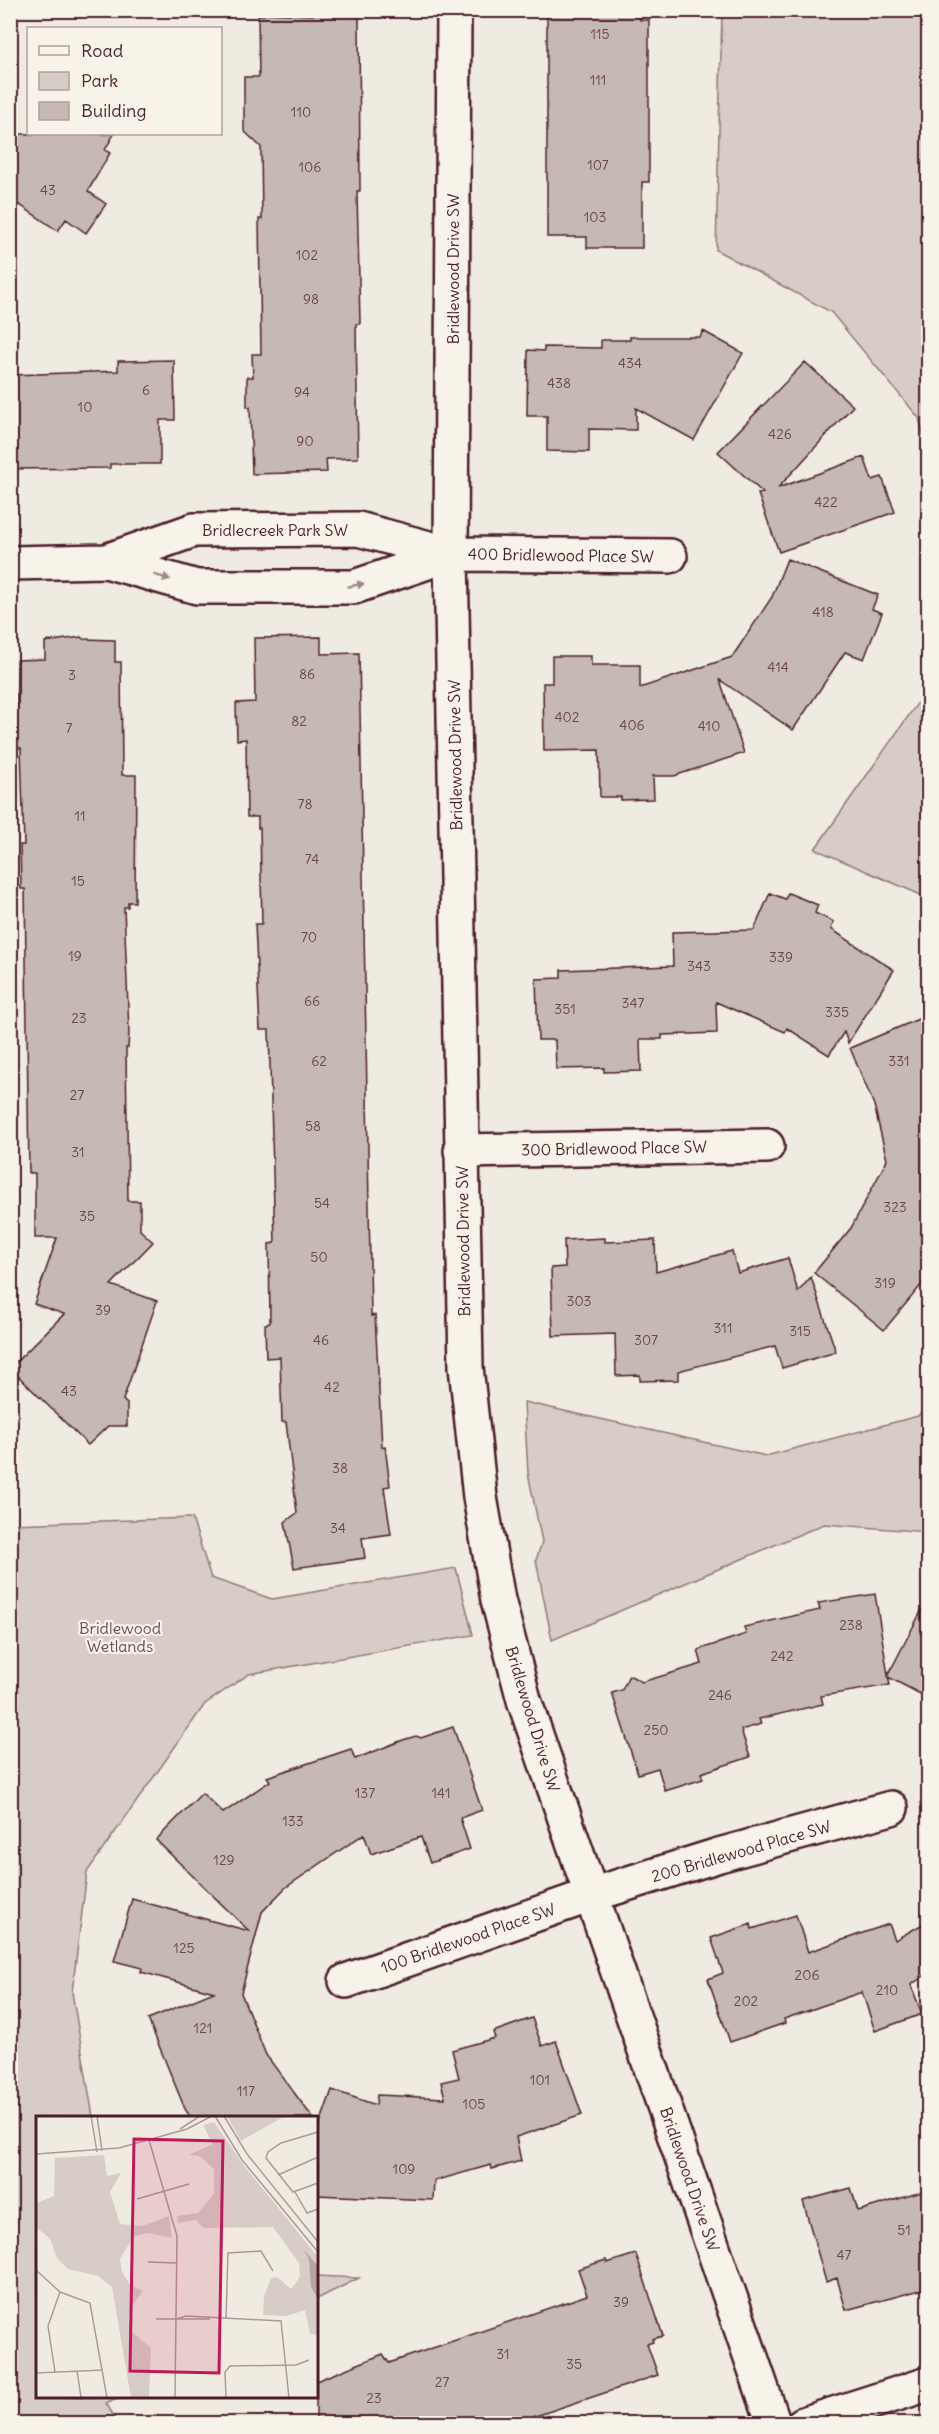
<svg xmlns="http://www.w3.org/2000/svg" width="939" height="2434" font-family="Delius,sans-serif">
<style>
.green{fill:#d8cdc6;stroke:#917678;stroke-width:1.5}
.building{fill:#c6b8b3;stroke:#4a1f2b;stroke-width:1.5}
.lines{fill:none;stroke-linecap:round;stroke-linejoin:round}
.street-casing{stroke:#4a1f2b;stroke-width:38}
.secondary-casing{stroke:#4a1f2b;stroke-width:38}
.street{stroke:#f7f3e8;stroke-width:33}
.secondary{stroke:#f7f3e8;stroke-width:33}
.oneway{fill:#a0898a}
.labels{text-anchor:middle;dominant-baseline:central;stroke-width:4.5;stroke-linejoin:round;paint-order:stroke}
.number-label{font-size:14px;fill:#69454d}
.street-label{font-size:16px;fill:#4a1f2b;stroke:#f7f3e8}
.park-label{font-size:16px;fill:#6e4a52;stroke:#f7f3e8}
.inset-road{fill:none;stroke:#ae9998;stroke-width:1.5}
.view{fill:#c2185b;fill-opacity:0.15;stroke:#c2185b;stroke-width:3}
.inset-edge{fill:none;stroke:#4a1f2b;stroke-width:3}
</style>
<rect width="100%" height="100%" fill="#f0ebe0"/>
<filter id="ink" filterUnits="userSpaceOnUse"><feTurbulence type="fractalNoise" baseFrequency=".0167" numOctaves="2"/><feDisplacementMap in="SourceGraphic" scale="12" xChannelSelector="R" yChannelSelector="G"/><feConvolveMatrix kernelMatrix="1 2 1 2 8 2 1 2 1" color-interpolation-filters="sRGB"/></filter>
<g filter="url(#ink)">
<path class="green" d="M 722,11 L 928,11 L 928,453 L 919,418 L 831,312 L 716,250 Z
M 928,688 L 928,898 L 815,849 Z
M 524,1402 L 766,1456 L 918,1416 L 928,1405 L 928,1532 L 824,1524 L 552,1640 L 536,1560 L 542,1542 L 528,1473 Z
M 192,1518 L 211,1578 L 272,1599 L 456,1568 L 473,1635 L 249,1674 L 205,1704 L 87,1872 L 72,1992 L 93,2117 L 38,2118 L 38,2396 L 119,2397 L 106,2403 L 118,2423 L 11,2423 L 11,1524 Z
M 317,2276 L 359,2278 L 317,2299 Z"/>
<path class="building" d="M 313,10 L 359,10 L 360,191 L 357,191 L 360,324 L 356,324 L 358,458 L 326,459 L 327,472 L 252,474 L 250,407 L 247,407 L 247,377 L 253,377 L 252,354 L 261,354 L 259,219 L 262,219 L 261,147 L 244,131 L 244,77 L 259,77 L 258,15 L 264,15 L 264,13 L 313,15 Z
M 547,10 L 640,10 L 640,20 L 649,20 L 649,182 L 642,182 L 642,248 L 587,248 L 587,237 L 547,237 Z
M 17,134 L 114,134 L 105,150 L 110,153 L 88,191 L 106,204 L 86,233 L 66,219 L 58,231 L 10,198 L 10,137 L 16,141 Z
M 703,331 L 743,353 L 694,440 L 636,408 L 636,430 L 589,429 L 589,452 L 547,451 L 547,416 L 527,416 L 528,350 L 544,351 L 544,347 L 601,348 L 601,340 L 630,340 L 630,337 L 700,337 Z
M 174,360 L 175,420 L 160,420 L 160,464 L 110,464 L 110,468 L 10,469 L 10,382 L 13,382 L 13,375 L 118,371 L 118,361 Z
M 805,362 L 853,406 L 778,488 L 864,457 L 872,480 L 882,477 L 895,512 L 779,552 L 758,494 L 763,493 L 718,452 Z
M 787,559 L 878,595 L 872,609 L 882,613 L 864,659 L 845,652 L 793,730 L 720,680 L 744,753 L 674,776 L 653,776 L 654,799 L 621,800 L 621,797 L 600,797 L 599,750 L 544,751 L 543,683 L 552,683 L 552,656 L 591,656 L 591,665 L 640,665 L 640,688 L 732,657 L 772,597 Z
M 81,637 L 83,639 L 115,640 L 115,662 L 121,662 L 122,775 L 136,775 L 135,902 L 128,902 L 128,907 L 124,907 L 129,1032 L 128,1048 L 126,1048 L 128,1201 L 140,1201 L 140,1230 L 153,1242 L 111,1285 L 157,1301 L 123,1400 L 127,1404 L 127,1426 L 108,1426 L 88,1445 L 10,1368 L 64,1314 L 34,1304 L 57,1238 L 35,1238 L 35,1173 L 29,1173 L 25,889 L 21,889 L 20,845 L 24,845 L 21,748 L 16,748 L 17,660 L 45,659 L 45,642 Z
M 321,637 L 321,654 L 359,653 L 371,1316 L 375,1315 L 382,1447 L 385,1446 L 390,1486 L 384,1487 L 391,1534 L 362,1538 L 365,1558 L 294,1568 L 285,1522 L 297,1513 L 286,1422 L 282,1422 L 280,1357 L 266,1358 L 265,1324 L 270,1323 L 269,1244 L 275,1243 L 269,1030 L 260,1030 L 255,924 L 262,924 L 260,828 L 258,828 L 258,817 L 247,817 L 246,739 L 237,740 L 236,703 L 255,702 L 254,638 Z
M 770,893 L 785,899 L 788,893 L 818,905 L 815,913 L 834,922 L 831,929 L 894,970 L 848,1043 L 844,1032 L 829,1055 L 787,1028 L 785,1032 L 716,1002 L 717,1033 L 662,1035 L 662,1039 L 640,1039 L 641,1071 L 604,1072 L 604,1068 L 556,1069 L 555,1040 L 538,1040 L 536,979 L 561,978 L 561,970 L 673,966 L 672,932 L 754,930 Z
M 928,1015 L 928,1277 L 884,1330 L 814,1273 L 851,1228 L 887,1160 L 874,1105 L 850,1048 Z
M 605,1238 L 605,1242 L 655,1240 L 656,1272 L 732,1251 L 738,1273 L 788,1258 L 798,1292 L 811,1277 L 836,1352 L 782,1368 L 775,1346 L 678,1371 L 678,1380 L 640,1381 L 640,1375 L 616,1376 L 615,1334 L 553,1336 L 551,1268 L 565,1267 L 564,1240 Z
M 875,1594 L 888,1675 L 928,1598 L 928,1698 L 888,1677 L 890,1685 L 821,1696 L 823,1704 L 759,1719 L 761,1724 L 741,1730 L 750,1757 L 701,1773 L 703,1779 L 665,1791 L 658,1768 L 638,1774 L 612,1693 L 622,1690 L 629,1675 L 642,1682 L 702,1664 L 698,1650 L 746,1634 L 744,1627 L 820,1610 L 818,1603 Z
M 453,1727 L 482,1810 L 460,1818 L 470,1849 L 430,1863 L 421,1837 L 371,1854 L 364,1834 L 285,1888 L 262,1912 L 241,1993 L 266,2055 L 313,2118 L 191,2118 L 185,2109 L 148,2019 L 214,1992 L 141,1972 L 142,1968 L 114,1961 L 132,1899 L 249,1931 L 156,1840 L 202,1793 L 223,1813 L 270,1781 L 267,1777 L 351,1749 L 355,1759 L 403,1740 L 416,1736 L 421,1738 Z
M 796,1915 L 808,1952 L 889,1924 L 895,1940 L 928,1921 L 928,1973 L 911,1985 L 922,2014 L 875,2031 L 862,1992 L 784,2019 L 785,2023 L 730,2042 L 708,1979 L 723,1973 L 711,1938 L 751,1924 L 752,1929 Z
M 532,2018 L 542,2046 L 556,2041 L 582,2115 L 516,2137 L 521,2161 L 492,2169 L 491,2165 L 434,2181 L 433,2200 L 316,2195 L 316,2135 L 332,2090 L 376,2105 L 377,2095 L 445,2098 L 441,2082 L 459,2078 L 452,2050 L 495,2038 L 493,2032 Z
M 851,2188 L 858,2211 L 928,2190 L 928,2288 L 846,2310 L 837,2278 L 826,2282 L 803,2201 Z
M 636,2254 L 663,2336 L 652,2339 L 653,2342 L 647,2344 L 658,2375 L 512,2424 L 316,2424 L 316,2381 L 383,2354 L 389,2363 L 587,2295 L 578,2269 L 606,2260 L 607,2263 Z"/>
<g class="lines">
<g class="street-casing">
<path id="street" d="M 454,10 L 451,554 L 466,1367 L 480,1497 L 498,1600 L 524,1700 L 774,2424
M 106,561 L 194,530 L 358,529 L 451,554 L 670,556
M 10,563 L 106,561 L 197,587 L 354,587 L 451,554
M 461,1151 L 767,1146
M 346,1981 L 591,1895 L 719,1855 L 891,1808"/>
</g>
<g class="secondary-casing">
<path id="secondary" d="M 803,2424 L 928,2384"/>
</g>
<use href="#street" class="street"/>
<use href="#secondary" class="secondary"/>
</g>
<defs><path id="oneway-solid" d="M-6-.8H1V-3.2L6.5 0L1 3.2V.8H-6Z" transform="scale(1.5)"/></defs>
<g class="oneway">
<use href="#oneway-solid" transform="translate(162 577) rotate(16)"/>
<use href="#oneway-solid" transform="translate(356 585) rotate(-11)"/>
</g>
</g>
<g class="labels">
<g class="number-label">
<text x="600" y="34">115</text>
<text x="598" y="80">111</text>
<text x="301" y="112">110</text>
<text x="598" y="165">107</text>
<text x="310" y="167">106</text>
<text x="48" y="190">43</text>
<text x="595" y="217">103</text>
<text x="307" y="255">102</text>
<text x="311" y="299">98</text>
<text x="630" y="363">434</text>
<text x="559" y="383">438</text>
<text x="146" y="390">6</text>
<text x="302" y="392">94</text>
<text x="85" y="407">10</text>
<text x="780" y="434">426</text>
<text x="305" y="441">90</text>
<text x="826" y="502">422</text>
<text x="823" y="612">418</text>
<text x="778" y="667">414</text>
<text x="307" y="674">86</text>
<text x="72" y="675">3</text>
<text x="567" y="717">402</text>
<text x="299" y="721">82</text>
<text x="632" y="725">406</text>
<text x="709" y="726">410</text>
<text x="69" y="728">7</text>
<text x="305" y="804">78</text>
<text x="80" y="816">11</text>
<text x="312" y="859">74</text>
<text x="78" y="881">15</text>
<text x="309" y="937">70</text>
<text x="75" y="956">19</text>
<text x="781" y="957">339</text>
<text x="699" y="966">343</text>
<text x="312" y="1001">66</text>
<text x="633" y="1003">347</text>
<text x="565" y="1009">351</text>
<text x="837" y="1012">335</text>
<text x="79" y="1018">23</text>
<text x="319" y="1061">62</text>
<text x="899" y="1061">331</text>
<text x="77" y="1095">27</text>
<text x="313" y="1126">58</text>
<text x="78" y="1152">31</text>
<text x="322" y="1203">54</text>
<text x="895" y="1207">323</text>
<text x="87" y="1216">35</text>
<text x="319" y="1257">50</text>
<text x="885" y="1283">319</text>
<text x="579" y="1301">303</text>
<text x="103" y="1310">39</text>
<text x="723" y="1328">311</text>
<text x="800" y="1331">315</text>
<text x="321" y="1340">46</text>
<text x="646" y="1340">307</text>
<text x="332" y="1387">42</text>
<text x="69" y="1391">43</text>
<text x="340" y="1468">38</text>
<text x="338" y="1528">34</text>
<text x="851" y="1625">238</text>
<text x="782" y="1656">242</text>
<text x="720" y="1695">246</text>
<text x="656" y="1730">250</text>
<text x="365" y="1793">137</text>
<text x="441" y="1793">141</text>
<text x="293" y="1821">133</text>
<text x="224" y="1860">129</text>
<text x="184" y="1948">125</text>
<text x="807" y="1975">206</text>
<text x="887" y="1990">210</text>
<text x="746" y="2001">202</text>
<text x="203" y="2028">121</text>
<text x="540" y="2080">101</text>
<text x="246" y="2091">117</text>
<text x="474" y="2104">105</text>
<text x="404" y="2169">109</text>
<text x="904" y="2230">51</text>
<text x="844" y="2255">47</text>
<text x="621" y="2302">39</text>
<text x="503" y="2354">31</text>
<text x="574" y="2364">35</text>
<text x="442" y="2382">27</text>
<text x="374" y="2398">23</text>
</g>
<g class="street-label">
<text transform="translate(453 269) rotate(-90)">Bridlewood Drive SW</text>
<text x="275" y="530">Bridlecreek Park SW</text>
<text transform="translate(561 555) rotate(1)">400 Bridlewood Place SW</text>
<text transform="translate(455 755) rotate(-91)">Bridlewood Drive SW</text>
<text transform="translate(614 1148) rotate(-1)">300 Bridlewood Place SW</text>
<text transform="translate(463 1241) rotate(-91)">Bridlewood Drive SW</text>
<text transform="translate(533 1719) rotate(73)">Bridlewood Drive SW</text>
<text transform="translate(741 1851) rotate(-16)">200 Bridlewood Place SW</text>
<text transform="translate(468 1938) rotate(-19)">100 Bridlewood Place SW</text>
<text transform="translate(690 2179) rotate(71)">Bridlewood Drive SW</text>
</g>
<g class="park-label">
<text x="120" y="1628">Bridlewood<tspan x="120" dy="18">Wetlands</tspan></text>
</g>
</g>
<g transform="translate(36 2116)">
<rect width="282" height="282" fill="#f0ebe0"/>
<path d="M 191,0 L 249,0 L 205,25 ZM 178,6 L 209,51 L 282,141 L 282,219 L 274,218 L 269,194 L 251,200 L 227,199 L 228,180 L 235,162 L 241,161 L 255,173 L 264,161 L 263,147 L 237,111 L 167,112 L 160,104 L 142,107 L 141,100 L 162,97 L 178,78 L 178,53 L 163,40 L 153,39 L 177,28 L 167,9 ZM 68,39 L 71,60 L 85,57 L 74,76 L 84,108 L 107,110 L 133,100 L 136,122 L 113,117 L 98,120 L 84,143 L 86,156 L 94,169 L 107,175 L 95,191 L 93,203 L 96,216 L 115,232 L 113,282 L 95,282 L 76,171 L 62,160 L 32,153 L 21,142 L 14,123 L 0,111 L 0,87 L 18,80 L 19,42 Z" fill="#d8cdc6"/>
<path d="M 267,133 L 282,150 L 282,183 L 275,171 L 273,143 Z" fill="#b7a4a2"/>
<path class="inset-road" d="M 55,0 L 61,36M 61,0 L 66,35M 179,0 L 206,44 L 282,136M 188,0 L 211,38 L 282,126M 144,13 L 164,0M 282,16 L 245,27 L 232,36 L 230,42 L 257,76 L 282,67M 113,24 L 141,120 L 139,282M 0,38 L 83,32 L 151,13 L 176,0M 242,59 L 282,41M 259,76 L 271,97 L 282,93M 101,83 L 153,68M 112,146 L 141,147M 0,154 L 24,176 L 54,187 L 71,282M 120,203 L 174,203M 141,203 L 150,200 L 245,205 L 253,282M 190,203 L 192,137 L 225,135 L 237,155M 41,255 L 45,281M 19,256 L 12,210 L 24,176M 0,257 L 67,254M 18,282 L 46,282M 190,282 L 189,256 L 194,250 L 260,249 L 273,244"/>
<path class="view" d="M 98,23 L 187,25 L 183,257 L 94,255 Z"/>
<rect width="282" height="282" class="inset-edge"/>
</g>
<rect width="939" height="2434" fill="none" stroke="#f7f3e8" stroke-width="36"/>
<rect x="18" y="18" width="903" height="2398" fill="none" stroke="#4a1f2b" stroke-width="2" filter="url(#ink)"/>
<rect x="27" y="27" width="195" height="108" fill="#f7f3e8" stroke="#b29e9c" stroke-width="1.5"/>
<rect x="39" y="46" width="30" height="9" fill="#f7f3e8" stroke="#b29e9c" stroke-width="1.5"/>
<text x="81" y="57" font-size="18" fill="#4a1f2b">Road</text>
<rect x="39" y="72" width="30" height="18" fill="#d8cdc6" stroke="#b29e9c" stroke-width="1.5"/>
<text x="81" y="87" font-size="18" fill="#4a1f2b">Park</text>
<rect x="39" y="102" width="30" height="18" fill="#c6b8b3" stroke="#b29e9c" stroke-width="1.5"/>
<text x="81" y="117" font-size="18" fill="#4a1f2b">Building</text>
</svg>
